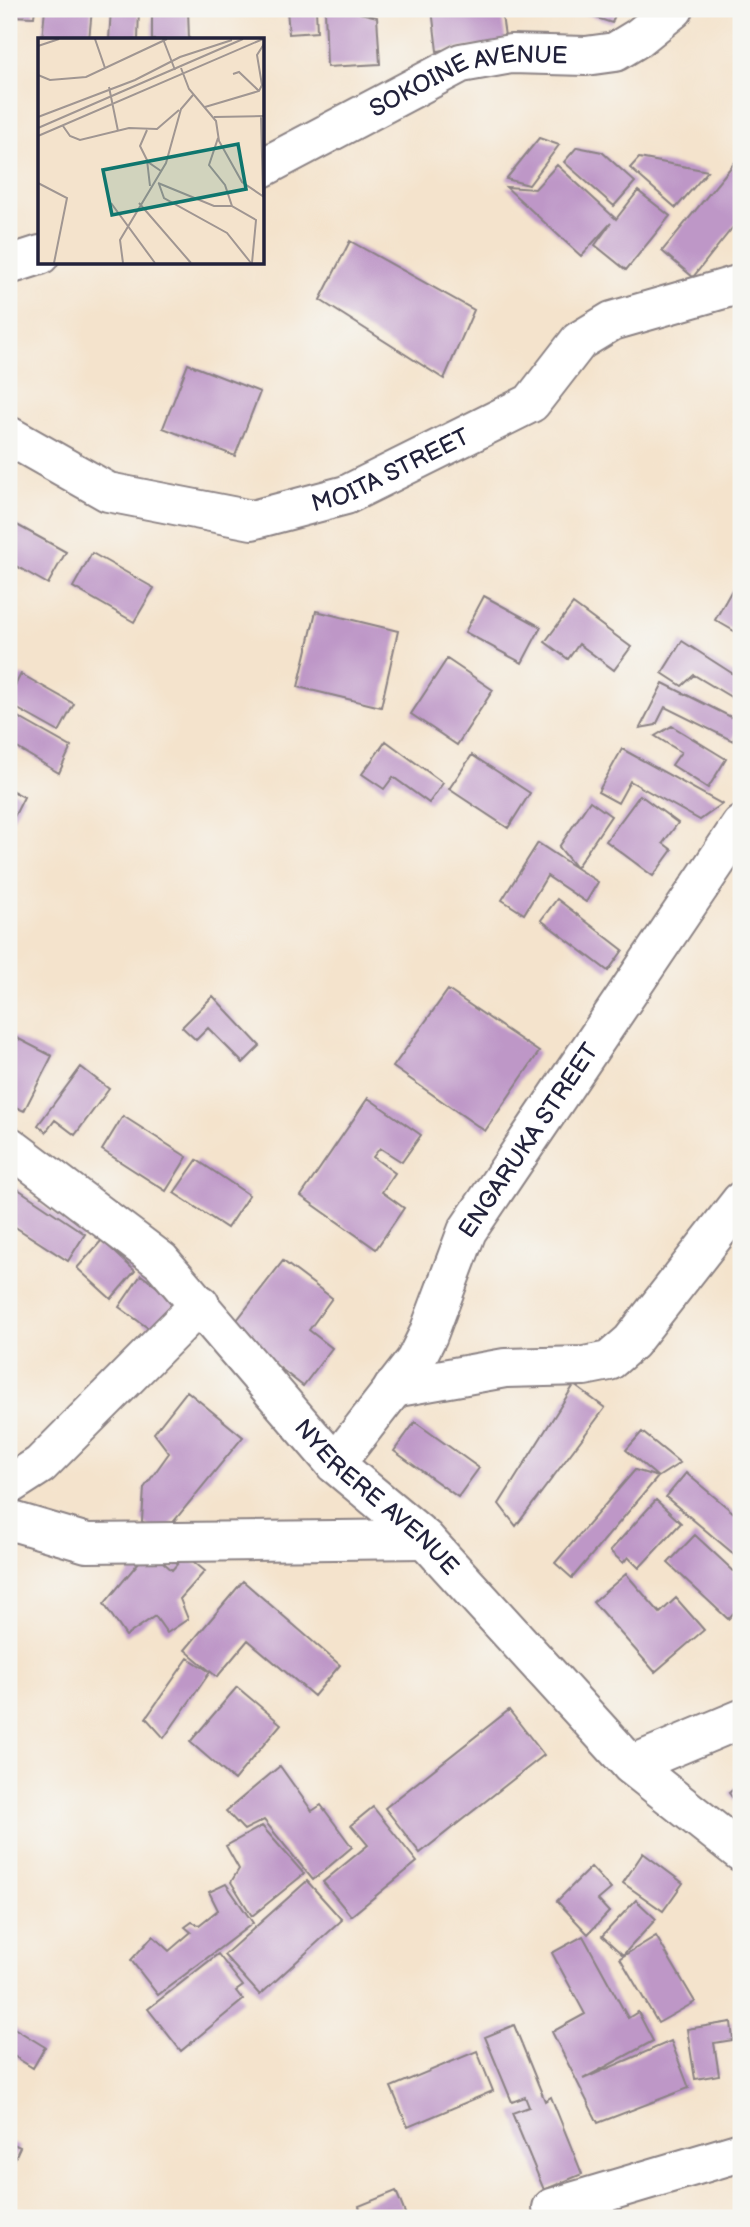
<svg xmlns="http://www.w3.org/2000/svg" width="750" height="2227" font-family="'Balsamiq Sans',sans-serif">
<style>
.building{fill:#be97c7}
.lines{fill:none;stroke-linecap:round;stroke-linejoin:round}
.street-casing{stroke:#8b8284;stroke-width:42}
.street{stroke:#fff;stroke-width:38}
.labels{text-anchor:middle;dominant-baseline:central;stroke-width:6;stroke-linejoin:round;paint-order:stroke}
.street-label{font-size:24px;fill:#22223b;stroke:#f6f6f2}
.inset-road{fill:none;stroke:#a09692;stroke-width:2}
.view{fill:#0f766e;fill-opacity:0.15;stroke:#0f766e;stroke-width:3.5}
.inset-edge{fill:none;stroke:#22223b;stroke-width:3.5}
</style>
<rect width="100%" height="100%" fill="#f6f6f2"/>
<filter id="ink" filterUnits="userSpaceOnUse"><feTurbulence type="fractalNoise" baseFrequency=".0143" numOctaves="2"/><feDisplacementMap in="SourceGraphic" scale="14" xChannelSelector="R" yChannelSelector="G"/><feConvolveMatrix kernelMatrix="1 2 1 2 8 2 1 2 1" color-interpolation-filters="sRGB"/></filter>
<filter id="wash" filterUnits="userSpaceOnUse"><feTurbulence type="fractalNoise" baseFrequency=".00686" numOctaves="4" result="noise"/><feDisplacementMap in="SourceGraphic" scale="28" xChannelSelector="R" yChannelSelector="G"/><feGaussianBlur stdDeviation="1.57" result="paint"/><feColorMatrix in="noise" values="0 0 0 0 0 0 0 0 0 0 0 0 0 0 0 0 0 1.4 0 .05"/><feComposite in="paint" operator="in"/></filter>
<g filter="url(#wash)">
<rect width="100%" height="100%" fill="#f4e3cc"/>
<g id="blocks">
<path class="building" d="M 9,9 L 35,9 L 34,17 L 9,16 Z
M 45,9 L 92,9 L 89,40 L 42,40 Z
M 111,9 L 139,9 L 138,40 L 109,40 Z
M 152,9 L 188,9 L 189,40 L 152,40 Z
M 287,9 L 316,9 L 317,32 L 289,34 Z
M 325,9 L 360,9 L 360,13 L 377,17 L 380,64 L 327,67 Z
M 432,9 L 501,9 L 506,43 L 437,51 Z
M 580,9 L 617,9 L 612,23 L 579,12 Z
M 539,138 L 559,145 L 529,185 L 506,179 Z
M 577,147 L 602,152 L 635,182 L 614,206 L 564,162 Z
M 639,158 L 708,171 L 676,208 L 630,168 Z
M 736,161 L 741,165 L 741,217 L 693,277 L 662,251 Z
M 557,165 L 616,219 L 638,191 L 670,216 L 626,270 L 595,245 L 611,223 L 581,256 L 506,187 L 535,189 Z
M 350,241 L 474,310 L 444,379 L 320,300 Z
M 188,364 L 260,392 L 235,456 L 163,428 Z
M 17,525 L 66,552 L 48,584 L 9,562 L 9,539 Z
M 92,553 L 154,588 L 134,622 L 73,587 Z
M 732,590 L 741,596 L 741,635 L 715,620 Z
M 484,596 L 541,627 L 522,663 L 465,632 Z
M 573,604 L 631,647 L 614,670 L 579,644 L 568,659 L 545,642 Z
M 316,611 L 398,631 L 381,707 L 298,687 Z
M 682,641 L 741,679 L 741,703 L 694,675 L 682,686 L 662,673 Z
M 447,659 L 493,690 L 457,745 L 411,714 Z
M 21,674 L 74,704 L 59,732 L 9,704 L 9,697 Z
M 663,683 L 741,722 L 733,741 L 665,707 L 656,725 L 640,728 Z
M 9,712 L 71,747 L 59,773 L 9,743 Z
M 672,726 L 726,759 L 708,788 L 672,765 L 681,752 L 655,736 Z
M 386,741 L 443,783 L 429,803 L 393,777 L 384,789 L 362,774 Z
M 622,749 L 722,804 L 700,820 L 630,781 L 618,803 L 598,792 Z
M 472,755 L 530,793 L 508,828 L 449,789 Z
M 9,789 L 24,797 L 13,819 L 9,817 Z
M 640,795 L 678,823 L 663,843 L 672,850 L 653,876 L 606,841 Z
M 590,801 L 611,816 L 576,868 L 598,882 L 586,902 L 547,876 L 524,914 L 502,900 L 538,843 L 576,868 L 559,847 Z
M 557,899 L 623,950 L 608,971 L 541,920 Z
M 448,990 L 539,1052 L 485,1131 L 393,1067 Z
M 213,996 L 260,1046 L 243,1063 L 208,1028 L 196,1040 L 182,1027 Z
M 9,1034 L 52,1056 L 24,1111 L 9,1104 Z
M 81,1067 L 109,1089 L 75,1135 L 55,1120 L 46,1132 L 38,1125 Z
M 368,1098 L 421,1135 L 402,1162 L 380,1148 L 373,1157 L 395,1173 L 382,1192 L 404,1208 L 376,1249 L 301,1196 Z
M 123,1116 L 187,1157 L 166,1191 L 102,1150 Z
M 197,1160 L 249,1195 L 227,1228 L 174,1193 Z
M 9,1183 L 85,1234 L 68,1261 L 9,1223 Z
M 102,1240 L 135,1271 L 111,1299 L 77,1268 Z
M 283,1261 L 332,1298 L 309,1330 L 332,1348 L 303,1386 L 230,1329 Z
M 141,1275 L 177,1302 L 155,1333 L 119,1307 Z
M 574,1385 L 605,1408 L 516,1526 L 499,1504 Z
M 187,1391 L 243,1437 L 161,1537 L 142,1521 L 144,1488 L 169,1453 L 154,1433 Z
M 415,1422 L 479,1468 L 458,1497 L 394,1451 Z
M 642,1432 L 680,1463 L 658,1477 L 626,1450 Z
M 635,1470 L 658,1477 L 572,1578 L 555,1563 Z
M 686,1473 L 741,1519 L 741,1560 L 666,1497 Z
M 656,1500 L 681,1523 L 639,1568 L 628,1557 L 623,1563 L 610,1551 Z
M 695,1535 L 741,1578 L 741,1605 L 728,1619 L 668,1563 Z
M 149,1550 L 172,1570 L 185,1555 L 205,1571 L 180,1599 L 188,1619 L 167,1633 L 155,1616 L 126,1636 L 104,1604 Z
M 626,1574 L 660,1613 L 676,1598 L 704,1630 L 655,1672 L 593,1602 Z
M 243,1581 L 340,1665 L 314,1696 L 248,1640 L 217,1677 L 185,1650 Z
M 188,1658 L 210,1672 L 164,1738 L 146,1718 Z
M 237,1687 L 281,1724 L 234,1780 L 190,1742 Z
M 509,1710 L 544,1755 L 420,1853 L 385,1808 Z
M 280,1766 L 312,1811 L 321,1805 L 352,1847 L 313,1880 L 264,1820 L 244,1830 L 226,1811 Z
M 741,1783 L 741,1809 L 729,1793 Z
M 373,1807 L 417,1862 L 351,1916 L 323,1882 L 368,1845 L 351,1825 Z
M 262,1826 L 304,1874 L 252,1916 L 231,1882 L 239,1869 L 226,1846 Z
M 643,1853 L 683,1883 L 663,1911 L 623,1883 Z
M 591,1867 L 611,1889 L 598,1900 L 609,1912 L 588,1934 L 557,1901 Z
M 307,1881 L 342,1920 L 260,1995 L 224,1955 Z
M 226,1884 L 253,1923 L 158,1995 L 131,1960 L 153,1936 L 169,1951 L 191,1932 L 185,1927 L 192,1922 L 199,1925 L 218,1910 L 209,1892 Z
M 636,1900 L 656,1919 L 623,1955 L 602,1936 Z
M 583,1936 L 628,2018 L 638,2012 L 653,2041 L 583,2079 L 671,2041 L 689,2088 L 598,2123 L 552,2032 L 585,2014 L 552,1953 Z
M 656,1936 L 695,2002 L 658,2023 L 620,1958 Z
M 218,1954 L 243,1986 L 236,1991 L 243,2000 L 181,2051 L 148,2009 Z
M 731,2022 L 733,2040 L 714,2043 L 719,2075 L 695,2079 L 687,2029 Z
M 9,2025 L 45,2047 L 33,2068 L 9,2053 Z
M 514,2025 L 545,2101 L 551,2097 L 582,2174 L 544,2190 L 512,2113 L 529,2107 L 525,2097 L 512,2102 L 485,2037 Z
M 477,2051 L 493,2091 L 408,2127 L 391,2087 Z
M 9,2142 L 20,2147 L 9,2171 Z
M 396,2191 L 407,2218 L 363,2218 L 359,2206 Z"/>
</g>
</g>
<g filter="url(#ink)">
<use href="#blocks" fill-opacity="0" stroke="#8b8284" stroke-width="2"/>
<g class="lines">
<g class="street-casing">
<g id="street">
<path id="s1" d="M 262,168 L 461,63 L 511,54 L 586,56 L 615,52 L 638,38 L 674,9"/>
<path d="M 9,265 L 40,255"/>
<path id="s2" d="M 9,436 L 108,492 L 252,520 L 346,495 L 531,403 L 579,341 L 612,321 L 741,284"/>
<path id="s3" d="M 9,1146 L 161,1261 L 335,1464 L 425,1539 L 631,1765 L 741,1852"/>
<path d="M 393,1388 L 505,1368 L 584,1366 L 609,1361 L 631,1342 L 741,1201"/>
<path id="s4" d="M 335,1464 L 415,1361 L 428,1335 L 467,1231 L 741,825"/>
<path d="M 9,1485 L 40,1465 L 200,1304"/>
<path d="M 9,1520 L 87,1543 L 425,1539"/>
<path d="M 631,1765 L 741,1719"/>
<path d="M 552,2208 L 741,2152"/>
</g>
</g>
<use href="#street" class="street"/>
</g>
</g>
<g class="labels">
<g class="street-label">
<text stroke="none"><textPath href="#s1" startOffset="228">SOKOINE AVENUE</textPath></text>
<text stroke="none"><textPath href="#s2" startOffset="408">MOITA STREET</textPath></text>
<text stroke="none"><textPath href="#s4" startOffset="380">ENGARUKA STREET</textPath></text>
<text stroke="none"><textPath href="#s3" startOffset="511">NYERERE AVENUE</textPath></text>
</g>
</g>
<g transform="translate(38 38)">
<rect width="226" height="226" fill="#f4e3cc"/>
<path class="inset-road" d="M 57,1 L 67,30M 125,1 L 137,32M 0,8 L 21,1M 143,30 L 151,51 L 178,83 L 181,103 L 204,144 L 226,159M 195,36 L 201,34 L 221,53M 0,37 L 12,42 L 48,39 L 129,1M 71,49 L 80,93M 167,69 L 221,53 L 224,47 L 219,17 L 226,6M 223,78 L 225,158M 0,79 L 97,42 L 142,19 L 194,2M 176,79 L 225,78M 25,88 L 32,98 L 42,102 L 91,90 L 119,91 L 141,72M 0,90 L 205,1M 109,92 L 102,108 L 110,124 L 123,133M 0,98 L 225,1M 180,100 L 171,127 L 187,147 L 194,168 L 218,182 L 214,225M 109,122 L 112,148M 0,145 L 29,160 L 16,225M 120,145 L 176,168 L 194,168M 121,146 L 126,160 L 189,195 L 213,225M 73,165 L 117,225M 101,165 L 153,225M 85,225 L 82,202 L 128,125 L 143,71 L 155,57"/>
<path class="view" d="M 200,106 L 208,151 L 74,177 L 65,132 Z"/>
<rect width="226" height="226" class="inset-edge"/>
</g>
<rect width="750" height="2227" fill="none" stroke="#f6f6f2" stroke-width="35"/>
</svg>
